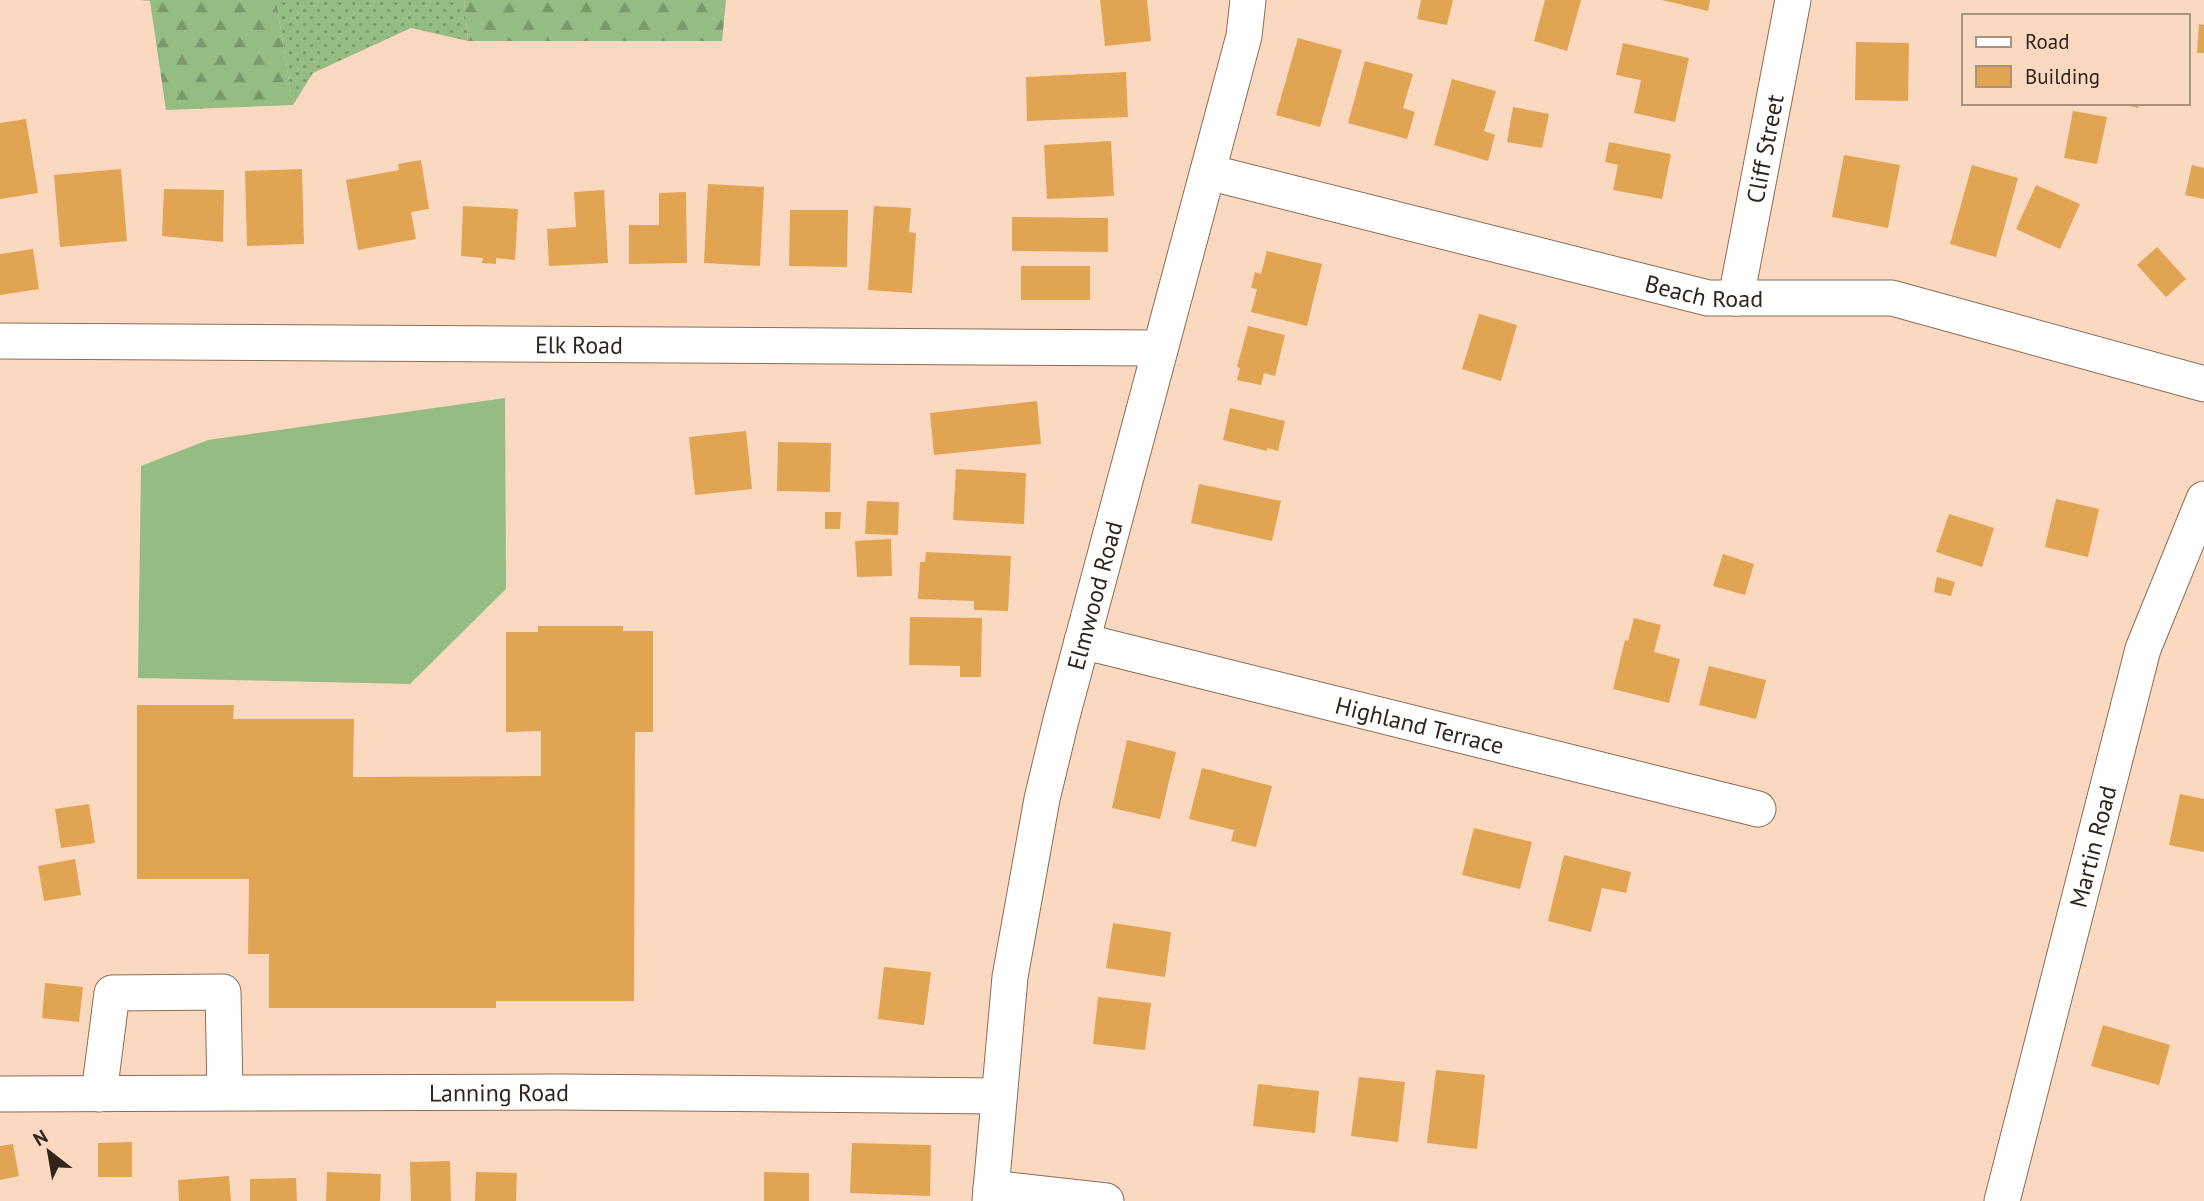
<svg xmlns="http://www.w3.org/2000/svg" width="2204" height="1201" font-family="'PT Sans',sans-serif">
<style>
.grass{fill:url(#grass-dots)}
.forest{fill:url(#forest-firs)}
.pitch{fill:#94bc83}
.building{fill:#e1a452}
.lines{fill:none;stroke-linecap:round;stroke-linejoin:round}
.minor-casing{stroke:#8a6d57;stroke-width:37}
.minor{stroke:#fff;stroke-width:35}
.labels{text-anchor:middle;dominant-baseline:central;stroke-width:5;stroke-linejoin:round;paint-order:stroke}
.street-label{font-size:24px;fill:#30241b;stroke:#fad9c0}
</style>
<defs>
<pattern id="grass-dots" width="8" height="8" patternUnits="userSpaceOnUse" patternTransform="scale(1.75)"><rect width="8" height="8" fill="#94bc83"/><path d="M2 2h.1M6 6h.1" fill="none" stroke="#79996a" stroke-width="1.8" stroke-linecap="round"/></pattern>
<pattern id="forest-firs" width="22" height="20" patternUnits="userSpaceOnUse" patternTransform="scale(1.75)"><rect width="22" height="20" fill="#94bc83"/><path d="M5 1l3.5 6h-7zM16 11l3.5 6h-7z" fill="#79996a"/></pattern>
</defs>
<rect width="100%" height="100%" fill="#fad9c0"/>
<path class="grass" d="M 276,0 L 464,0 L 468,41 L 411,28 L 313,73 L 293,105 Z"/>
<path class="forest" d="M 140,0 L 276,0 L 293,105 L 166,110 L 150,1 Z
M 464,0 L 726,0 L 722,41 L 468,41 Z"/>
<path class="pitch" d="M 505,398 L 506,589 L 410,684 L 138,678 L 141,466 L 208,440 Z"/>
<path class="building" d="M 1100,0 L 1147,0 L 1151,41 L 1105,46 Z
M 1421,0 L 1453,0 L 1447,25 L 1417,19 Z
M 1545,0 L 1581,0 L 1567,51 L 1534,41 Z
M 1662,0 L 1710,0 L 1708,11 Z
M 2199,24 L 2204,25 L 2204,53 L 2197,53 Z
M 1298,38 L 1342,50 L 1320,127 L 1276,115 Z
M 1856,42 L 1909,43 L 1908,101 L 1855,100 Z
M 1623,43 L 1689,58 L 1675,122 L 1634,113 L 1641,80 L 1616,75 Z
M 1365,61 L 1413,74 L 1403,108 L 1415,112 L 1407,139 L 1348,123 Z
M 1126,72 L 1128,117 L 1027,121 L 1026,77 Z
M 1452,79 L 1496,91 L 1484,131 L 1495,135 L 1488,161 L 1434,145 Z
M 2118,103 L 2139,103 L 2138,108 Z
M 1513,107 L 1549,114 L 1542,148 L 1507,142 Z
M 2073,111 L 2107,117 L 2097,164 L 2064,158 Z
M 26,119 L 38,193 L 0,199 L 0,123 Z
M 1111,141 L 1114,196 L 1047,199 L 1044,145 Z
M 1609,142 L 1671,154 L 1662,199 L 1613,190 L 1618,165 L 1605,162 Z
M 1844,155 L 1900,165 L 1888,228 L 1832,217 Z
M 421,160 L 429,209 L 411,212 L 416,239 L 358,250 L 346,180 L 399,170 L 398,164 Z
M 1972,165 L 2018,178 L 1996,257 L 1950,244 Z
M 2192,165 L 2204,168 L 2204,199 L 2185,195 Z
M 121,169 L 127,241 L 60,247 L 54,175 Z
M 302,169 L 304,244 L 247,246 L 245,171 Z
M 708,184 L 764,187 L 760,266 L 704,263 Z
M 2036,185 L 2080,204 L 2060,249 L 2016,229 Z
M 164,189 L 224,190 L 223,242 L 162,236 Z
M 604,190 L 608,263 L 549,266 L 547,229 L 576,227 L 574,192 Z
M 686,192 L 687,263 L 629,264 L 629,225 L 659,225 L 659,193 Z
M 463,206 L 518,209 L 515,260 L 496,258 L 496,264 L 482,263 L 483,258 L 461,256 Z
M 874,206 L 911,208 L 909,232 L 916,233 L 912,293 L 868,290 Z
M 790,210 L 848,210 L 847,267 L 789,266 Z
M 1012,217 L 1108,218 L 1108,252 L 1012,251 Z
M 2157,247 L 2186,279 L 2166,297 L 2137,265 Z
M 33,249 L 39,289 L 0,295 L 0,254 Z
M 1267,251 L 1322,264 L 1307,326 L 1251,312 L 1257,289 L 1251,288 L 1255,272 L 1261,274 Z
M 1021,266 L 1090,266 L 1090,300 L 1021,300 Z
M 1479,314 L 1517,325 L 1501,381 L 1462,369 Z
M 1248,326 L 1285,335 L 1275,376 L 1264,373 L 1261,385 L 1237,380 L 1240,368 L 1237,367 Z
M 1037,401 L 1041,444 L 934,455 L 930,413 Z
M 1230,408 L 1285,421 L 1278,451 L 1267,448 L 1267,451 L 1223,440 Z
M 746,431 L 752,489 L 695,495 L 689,437 Z
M 778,442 L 831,443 L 830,492 L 777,491 Z
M 956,469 L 1026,473 L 1024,524 L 953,520 Z
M 1199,484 L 1281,501 L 1272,541 L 1191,523 Z
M 2056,499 L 2099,509 L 2088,557 L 2045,547 Z
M 867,501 L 899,502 L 898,535 L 865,534 Z
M 825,512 L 841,512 L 840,529 L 825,529 Z
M 1949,514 L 1994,528 L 1982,567 L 1936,552 Z
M 891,539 L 892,576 L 857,577 L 855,541 Z
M 926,552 L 1011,556 L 1008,611 L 974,610 L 974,601 L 918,599 L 920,562 L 925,562 Z
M 1723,554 L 1754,564 L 1745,595 L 1713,586 Z
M 1937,577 L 1955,582 L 1951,596 L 1934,592 Z
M 910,617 L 982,618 L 981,677 L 960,677 L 960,666 L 909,665 Z
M 1634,618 L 1661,625 L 1654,652 L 1680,659 L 1669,703 L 1613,689 L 1625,640 L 1628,641 Z
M 538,626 L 623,626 L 623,631 L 653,631 L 653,732 L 635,732 L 634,1001 L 496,1001 L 496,1008 L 269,1008 L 269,954 L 248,954 L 249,879 L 137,879 L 137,705 L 234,705 L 233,719 L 354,719 L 353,777 L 541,776 L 541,731 L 506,732 L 506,632 L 538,632 Z
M 1709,666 L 1766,680 L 1756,719 L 1699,705 Z
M 1127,740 L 1176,752 L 1160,819 L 1112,808 Z
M 1202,768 L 1272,786 L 1256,847 L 1231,841 L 1234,830 L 1189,819 Z
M 2180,794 L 2204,799 L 2204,852 L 2169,845 Z
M 89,804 L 95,843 L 61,848 L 55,809 Z
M 1474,828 L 1532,842 L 1520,889 L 1462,875 Z
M 1564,855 L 1631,872 L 1626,893 L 1602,888 L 1591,932 L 1548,921 Z
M 75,859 L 81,895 L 44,901 L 38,866 Z
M 1113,923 L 1171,932 L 1165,977 L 1106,968 Z
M 884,967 L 931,972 L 924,1025 L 878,1019 Z
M 45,983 L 83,987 L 79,1022 L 42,1018 Z
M 1098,997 L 1151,1003 L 1145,1050 L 1093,1044 Z
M 2103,1025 L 2170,1045 L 2159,1085 L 2091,1066 Z
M 1436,1070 L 1485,1075 L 1477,1149 L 1427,1143 Z
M 1359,1077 L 1405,1082 L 1398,1142 L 1351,1136 Z
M 1258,1084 L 1319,1091 L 1315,1133 L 1253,1126 Z
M 132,1142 L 132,1177 L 98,1177 L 98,1143 Z
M 852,1143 L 931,1145 L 930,1196 L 850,1193 Z
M 13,1144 L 19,1176 L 0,1180 L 0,1146 Z
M 450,1161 L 451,1201 L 411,1201 L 410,1162 Z
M 327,1172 L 381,1174 L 380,1201 L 326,1201 Z
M 476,1172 L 517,1173 L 516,1201 L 475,1201 Z
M 764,1172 L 809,1173 L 809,1201 L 764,1201 Z
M 229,1176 L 231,1201 L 179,1201 L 178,1180 Z
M 296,1178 L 297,1201 L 250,1201 L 250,1179 Z"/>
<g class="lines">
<g class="minor-casing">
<g id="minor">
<path id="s1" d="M 1208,172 L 1708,298 L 1892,298 L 2204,384"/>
<path id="s2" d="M 1736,298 L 1793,0"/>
<path id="s3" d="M 0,341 L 1159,348"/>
<path id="s4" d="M 1082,641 L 1758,809"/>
<path id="s5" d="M 0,1094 L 558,1092 L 999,1096"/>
<path d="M 99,1094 L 112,993 L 223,992 L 225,1092"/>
<path d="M 991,1188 L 1106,1201"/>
<path id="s6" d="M 990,1201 L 1010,977 L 1042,799 L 1061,720 L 1244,36 L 1248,0"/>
<path id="s7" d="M 2002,1201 L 2143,649 L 2204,499"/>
</g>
</g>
<use href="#minor" class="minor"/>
</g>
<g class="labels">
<g class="street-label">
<text stroke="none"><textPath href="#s2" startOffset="152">Cliff Street</textPath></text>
<text stroke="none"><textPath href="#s1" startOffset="511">Beach Road</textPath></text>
<text stroke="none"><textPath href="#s3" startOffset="579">Elk Road</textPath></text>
<text stroke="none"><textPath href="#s6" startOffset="616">Elmwood Road</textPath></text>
<text stroke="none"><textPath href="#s4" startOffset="348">Highland Terrace</textPath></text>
<text stroke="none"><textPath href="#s7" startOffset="366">Martin Road</textPath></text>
<text stroke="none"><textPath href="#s5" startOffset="499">Lanning Road</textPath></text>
</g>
</g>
<rect x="1962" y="14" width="228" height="91" fill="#fad9c0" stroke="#a9917e" stroke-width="2"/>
<rect x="1976" y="37" width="35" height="10" fill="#ffffff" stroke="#a9917e" stroke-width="2"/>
<text x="2025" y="49" font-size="21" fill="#30241b">Road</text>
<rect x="1976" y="66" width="35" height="21" fill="#e1a452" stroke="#a9917e" stroke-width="2"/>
<text x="2025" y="84" font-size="21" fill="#30241b">Building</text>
<g transform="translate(49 1152) rotate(329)" stroke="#fad9c0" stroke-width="5" paint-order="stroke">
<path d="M0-5L12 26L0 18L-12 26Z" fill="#30241b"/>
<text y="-10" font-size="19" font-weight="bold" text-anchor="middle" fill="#30241b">N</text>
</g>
</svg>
